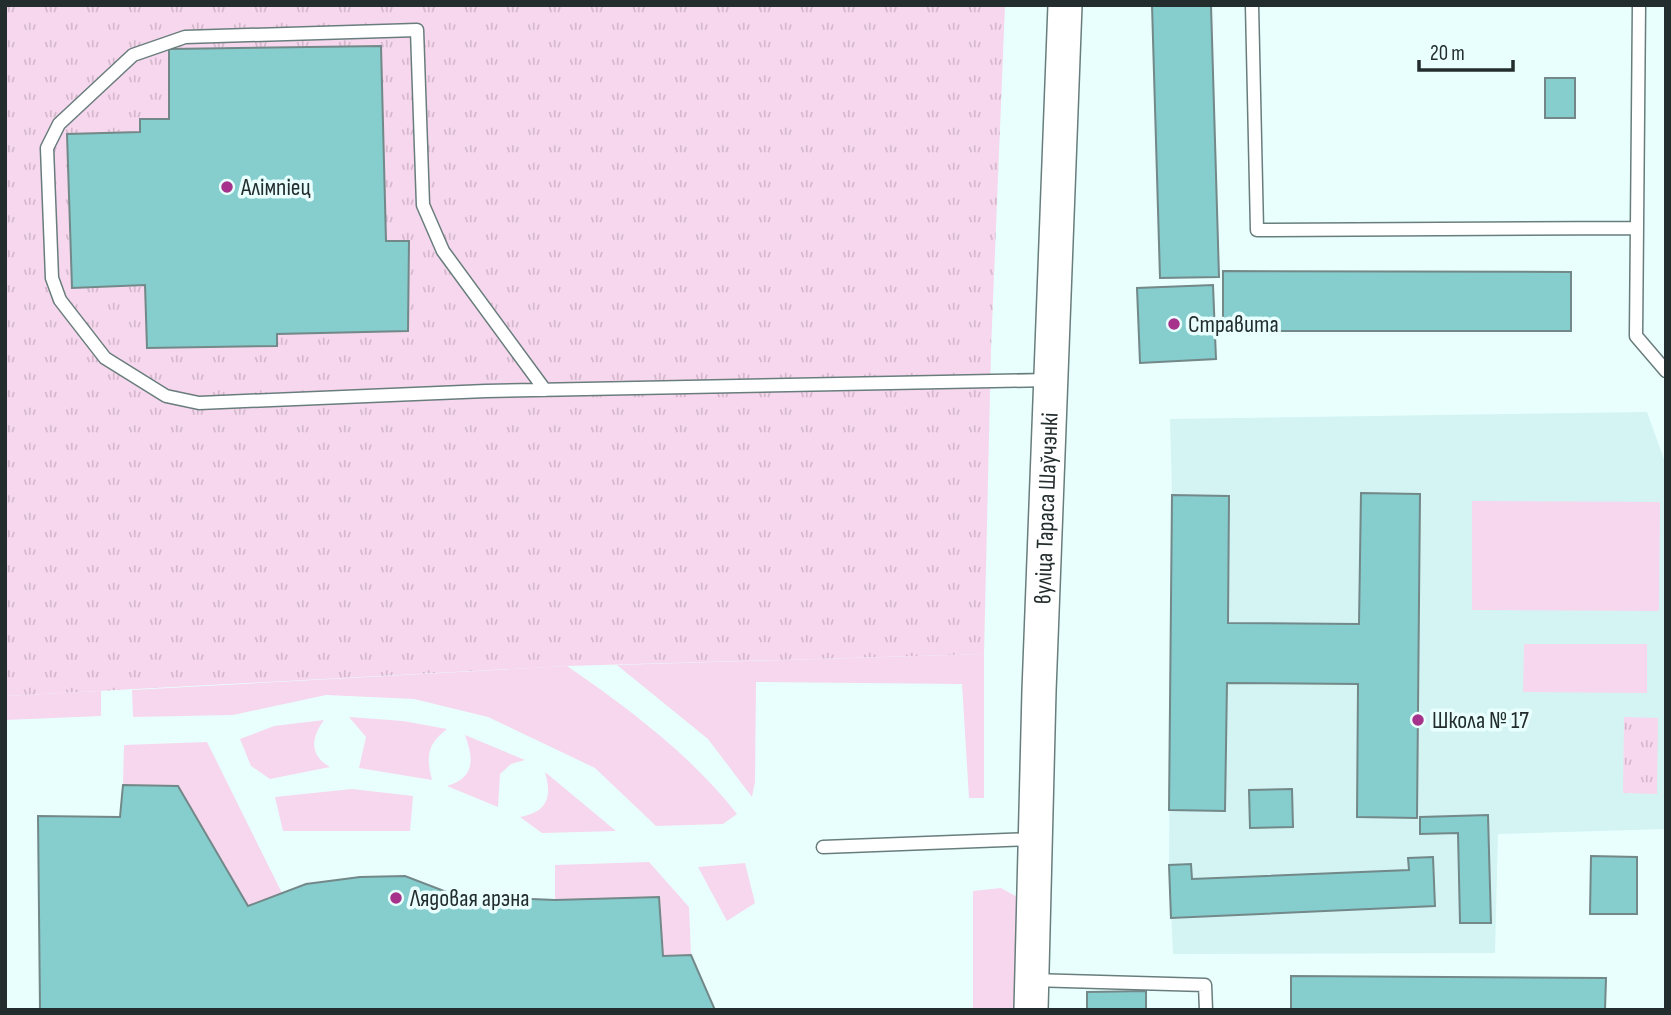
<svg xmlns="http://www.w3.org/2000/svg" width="1671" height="1015" font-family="'Sofia Sans Condensed',sans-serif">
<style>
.built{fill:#d4f4f4}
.grass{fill:#f7d7ed}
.park{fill:url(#park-tufts)}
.building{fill:#86cdce;stroke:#738888;stroke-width:2}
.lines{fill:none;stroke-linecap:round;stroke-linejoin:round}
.lane-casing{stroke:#697d7d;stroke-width:15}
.secondary-casing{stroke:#697d7d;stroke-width:36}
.lane{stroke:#fff;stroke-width:12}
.secondary{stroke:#fff;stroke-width:33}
.poi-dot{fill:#a6328c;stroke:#e8fffe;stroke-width:2.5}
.labels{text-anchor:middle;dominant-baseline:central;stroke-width:7;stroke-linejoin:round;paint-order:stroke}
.poi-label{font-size:24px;fill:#242d2d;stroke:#e8fffe;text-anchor:start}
.street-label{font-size:24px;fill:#242d2d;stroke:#e8fffe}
</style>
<defs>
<pattern id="park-tufts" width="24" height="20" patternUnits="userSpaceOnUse" patternTransform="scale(1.75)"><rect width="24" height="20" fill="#f7d7ed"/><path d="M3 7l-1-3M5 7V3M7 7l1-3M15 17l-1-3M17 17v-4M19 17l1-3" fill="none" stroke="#d4b9cc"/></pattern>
</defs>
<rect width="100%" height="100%" fill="#e8fffe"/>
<path class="built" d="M 1647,412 L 1666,465 L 1666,829 L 1498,834 L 1495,953 L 1173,954 L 1169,865 L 1172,495 L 1170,419 Z"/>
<path class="grass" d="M 1472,501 L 1660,502 L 1659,611 L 1472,610 Z
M 1524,644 L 1647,644 L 1647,693 L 1523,692 Z
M 984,654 L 984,798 L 969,798 L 962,684 L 756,682 L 755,782 L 752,797 L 708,739 L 617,665 Z
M 567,666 C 629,709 691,755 737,814 L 723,824 L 656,826 L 595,768 L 488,717 L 414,699 L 326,695 L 233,715 L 133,717 L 132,690 Z
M 101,691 L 101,716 L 5,720 L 5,696 Z
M 349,717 L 403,721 L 447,729 C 427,744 426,757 432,780 L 359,768 L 366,737 Z
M 324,720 C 311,738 309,755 330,767 L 270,779 L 251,766 L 240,739 L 274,726 Z
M 465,735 L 525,760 L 511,764 L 500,774 L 498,807 L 447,786 C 475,778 474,759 465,735 Z
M 207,742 L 282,893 L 248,906 L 178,786 L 123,785 L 124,745 Z
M 545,772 L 616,831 L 542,833 L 520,817 C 548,812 552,797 545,772 Z
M 352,789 L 413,796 L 410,831 L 283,831 L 275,797 Z
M 649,862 L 689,907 L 691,955 L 663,956 L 659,897 L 555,900 L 555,865 Z
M 745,863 L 755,903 L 727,921 L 698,867 Z
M 1001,888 L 1019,898 L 1018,1010 L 973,1010 L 973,891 Z"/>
<path class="park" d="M 5,5 L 1005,5 L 991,350 L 984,654 L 567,666 L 5,696 Z
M 1624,717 L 1658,718 L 1657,794 L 1623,793 Z"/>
<path class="building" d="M 1152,5 L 1211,5 L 1219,277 L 1160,278 Z
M 381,46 L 386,241 L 409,241 L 408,331 L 277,334 L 277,346 L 147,348 L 145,285 L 72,288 L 67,134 L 140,132 L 140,119 L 169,119 L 169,49 Z
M 1545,78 L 1575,78 L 1575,118 L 1545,118 Z
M 1223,271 L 1571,272 L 1571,331 L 1223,331 Z
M 1213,285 L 1216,359 L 1140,363 L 1137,288 Z
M 1361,493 L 1420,494 L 1417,818 L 1357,817 L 1358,684 L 1227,683 L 1225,811 L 1169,810 L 1172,495 L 1229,496 L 1228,623 L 1359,624 Z
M 123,785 L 178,786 L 248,906 L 306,884 L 360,877 L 405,876 L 457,896 L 555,900 L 659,897 L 663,956 L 691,955 L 715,1010 L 40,1010 L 38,816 L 120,817 Z
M 1292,789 L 1293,827 L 1250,828 L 1249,790 Z
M 1488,815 L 1491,923 L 1460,923 L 1458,833 L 1420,834 L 1420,817 Z
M 1591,856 L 1637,857 L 1637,914 L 1590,914 Z
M 1433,857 L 1435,906 L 1171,918 L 1169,865 L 1191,864 L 1192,879 L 1409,870 L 1408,858 Z
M 1291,976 L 1606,978 L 1605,1010 L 1291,1010 Z
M 1146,991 L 1146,1010 L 1087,1010 L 1087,992 Z"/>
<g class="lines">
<g class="lane-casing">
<path id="lane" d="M 1252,5 L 1257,230 L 1636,228
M 1639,5 L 1636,336 L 1666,371
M 545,390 L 443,251 L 423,205 L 417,30 L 185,37 L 133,55 L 59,124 L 47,148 L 52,278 L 60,300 L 105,358 L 166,396 L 199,403 L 486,391 L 1048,380
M 823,847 L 1034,839
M 1031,980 L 1205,985 L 1206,1010"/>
</g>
<g class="secondary-casing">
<g id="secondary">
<path id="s1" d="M 1031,1010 L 1039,691 L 1065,5"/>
</g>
</g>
<use href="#lane" class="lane"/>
<use href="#secondary" class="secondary"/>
</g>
<g class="poi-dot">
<circle cx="227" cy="187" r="7"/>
<circle cx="1174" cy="324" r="7"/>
<circle cx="1418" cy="720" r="7"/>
<circle cx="396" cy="898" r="7"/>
</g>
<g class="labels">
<g class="poi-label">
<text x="241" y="187">Алімпіец</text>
<text x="1188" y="324">Стравита</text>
<text x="1432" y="720">Школа № 17</text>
<text x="410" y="898">Лядовая арэна</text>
</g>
<g class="street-label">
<text stroke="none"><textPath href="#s1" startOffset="502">вуліца Тараса Шаўчэнкі</textPath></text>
</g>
</g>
<rect width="1671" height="1015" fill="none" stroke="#242d2d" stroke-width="14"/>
<path d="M1419 60v10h94v-10" fill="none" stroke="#242d2d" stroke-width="3.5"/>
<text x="1430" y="60" font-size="21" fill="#242d2d" stroke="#e8fffe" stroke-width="5" paint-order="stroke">20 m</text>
</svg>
